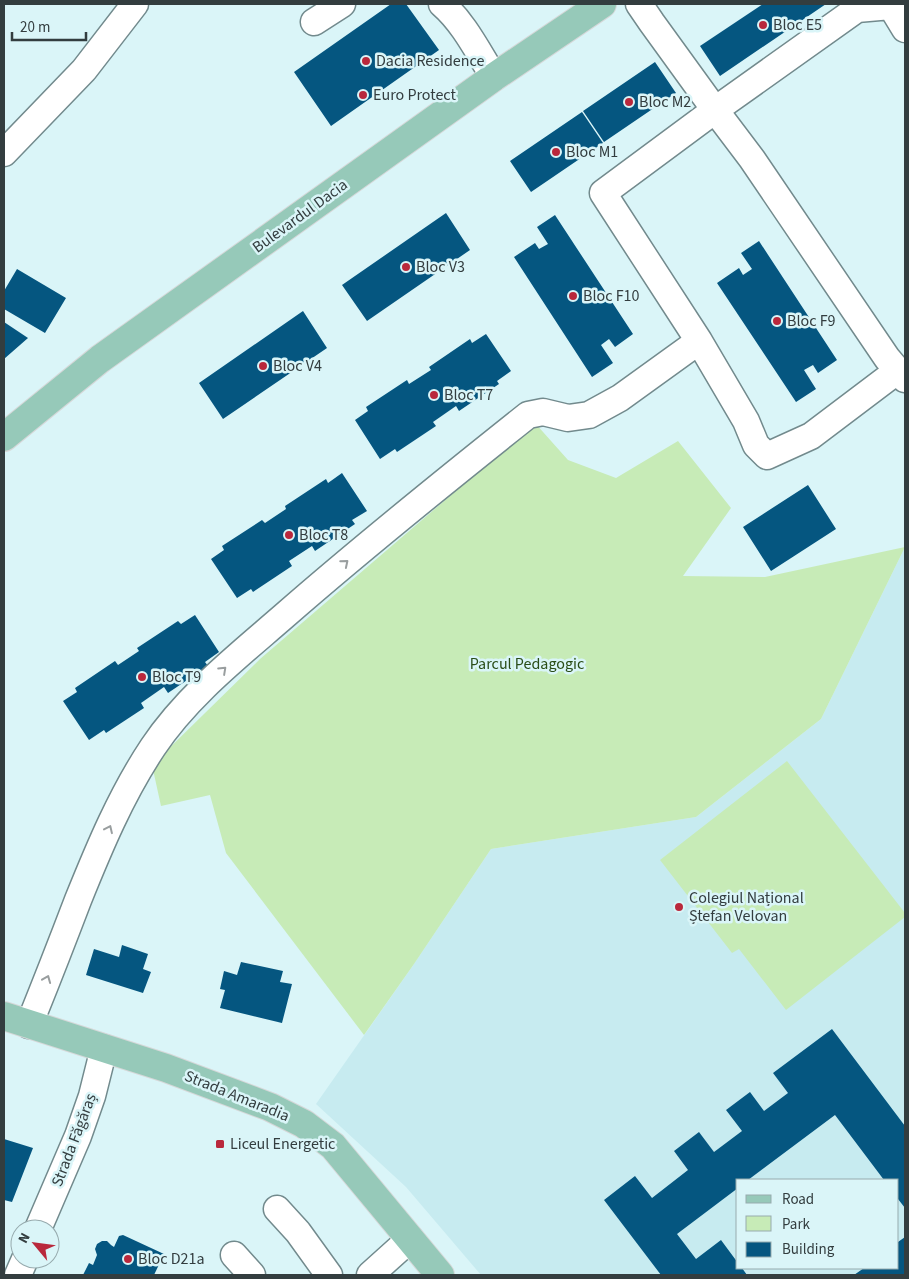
<svg xmlns="http://www.w3.org/2000/svg" width="909" height="1279" font-family="'Source Sans 3',sans-serif">
<style>
.built{fill:#c7ebf0;fill-rule:evenodd}
.green{fill:#c7ebb7}
.building{fill:#055680}
.lines{fill:none;stroke-linecap:round;stroke-linejoin:round}
.minor-casing{stroke:#728a8d;stroke-width:29}
.major-casing{stroke:#d6d8d9;stroke-width:30}
.minor{stroke:#fff;stroke-width:26}
.major{stroke:#96c9b9;stroke-width:28}
.oneway{stroke:#999e9f}
.poi-dot{fill:#b9283c;stroke:#daf5f8;stroke-width:2}
.labels{text-anchor:middle;dominant-baseline:central;stroke-width:5;stroke-linejoin:round;paint-order:stroke}
.poi-label{font-size:16px;fill:#333d3f;stroke:#daf5f8;text-anchor:start}
.street-label{font-size:16px;fill:#333d3f;stroke:#daf5f8}
.park-label{font-size:16px;fill:#2a4d17;stroke:#daf5f8}
</style>
<rect width="100%" height="100%" fill="#daf5f8"/>
<path class="built" d="M 905,547 L 905,1275 L 481,1275 L 406,1187 L 316,1104 L 414,964 L 491,849 L 696,817 L 821,719 ZM 738,1180 L 898,1180 L 898,1268 L 738,1268 Z"/>
<path class="green" d="M 535,423 L 568,460 L 616,478 L 678,441 L 731,508 L 683,576 L 765,577 L 905,547 L 821,719 L 696,817 L 491,849 L 414,964 L 364,1035 L 226,853 L 210,795 L 161,806 L 152,765 L 260,659 Z
M 787,761 L 905,913 L 905,917 L 786,1010 L 739,949 L 732,953 L 660,860 Z"/>
<path class="building" d="M 391,4 L 406,4 L 439,50 L 331,126 L 294,72 Z
M 763,4 L 826,4 L 720,76 L 700,46 Z
M 655,62 L 676,93 L 604,142 L 583,111 Z
M 582,112 L 603,143 L 531,192 L 510,161 Z
M 446,213 L 470,250 L 367,321 L 342,285 Z
M 555,215 L 633,334 L 615,347 L 609,339 L 601,345 L 613,363 L 592,377 L 514,257 L 535,243 L 539,249 L 548,244 L 537,227 Z
M 759,241 L 837,360 L 818,373 L 813,365 L 804,370 L 816,389 L 796,402 L 717,283 L 739,268 L 743,275 L 752,269 L 741,253 Z
M 17,269 L 66,298 L 45,333 L 4,309 L 4,291 Z
M 303,311 L 327,348 L 223,419 L 199,383 Z
M 4,322 L 28,338 L 4,359 Z
M 486,334 L 511,371 L 497,381 L 499,384 L 459,411 L 456,406 L 433,422 L 436,426 L 397,452 L 395,449 L 380,459 L 355,420 L 368,411 L 366,407 L 407,380 L 409,384 L 431,370 L 429,367 L 470,339 L 472,343 Z
M 342,473 L 367,511 L 352,520 L 355,524 L 315,551 L 312,546 L 289,561 L 292,566 L 253,592 L 251,589 L 237,598 L 211,559 L 224,550 L 222,546 L 262,520 L 265,523 L 286,509 L 285,506 L 326,479 L 328,483 Z
M 808,485 L 836,529 L 771,571 L 743,527 Z
M 195,615 L 219,652 L 205,662 L 208,666 L 168,693 L 164,687 L 141,703 L 144,708 L 106,733 L 104,730 L 89,740 L 63,701 L 77,692 L 75,688 L 115,661 L 118,665 L 139,651 L 137,648 L 178,621 L 181,624 Z
M 122,945 L 148,954 L 143,969 L 151,972 L 143,993 L 86,975 L 94,949 L 119,957 Z
M 241,962 L 283,971 L 280,982 L 292,984 L 282,1023 L 220,1008 L 225,990 L 220,989 L 224,971 L 237,975 Z
M 832,1029 L 905,1126 L 905,1208 L 898,1199 L 898,1180 L 884,1180 L 835,1115 L 748,1180 L 738,1180 L 738,1188 L 677,1234 L 696,1259 L 721,1240 L 738,1263 L 738,1268 L 742,1268 L 747,1275 L 661,1275 L 604,1200 L 635,1176 L 652,1198 L 688,1170 L 674,1151 L 699,1132 L 714,1152 L 742,1131 L 726,1110 L 750,1092 L 764,1111 L 788,1093 L 773,1073 Z
M 4,1139 L 33,1148 L 12,1202 L 4,1200 Z
M 123,1235 L 164,1254 L 154,1275 L 83,1275 L 89,1263 L 93,1265 L 97,1255 L 95,1249 L 97,1244 L 102,1241 L 107,1241 L 111,1245 L 114,1247 L 119,1236 Z
M 905,1237 L 905,1275 L 854,1275 L 864,1268 L 898,1268 L 898,1242 Z"/>
<g class="lines">
<g class="minor-casing">
<path id="minor" d="M 442,4 C 464,23 478,52 494,77
M 639,4 L 652,23 L 715,110 L 603,193 L 699,341 L 746,421 L 756,445 L 767,456 L 811,436 L 897,371
M 895,4 L 891,6 L 857,9 L 715,110 L 752,159 L 887,358 L 905,379
M 891,6 L 905,29
M 314,22 L 342,4
M 4,153 L 84,70 L 135,4
M 29,1025 C 46,983 62,942 78,900 C 99,848 121,795 153,747 C 187,696 238,656 284,616 C 363,547 445,481 528,415 L 543,412 L 568,418 L 589,415 L 620,398 L 699,341
M 277,1209 L 298,1232 L 329,1275
M 38,1229 L 78,1136 L 92,1096 L 104,1048
M 234,1255 L 252,1275
M 18,1275 L 25,1259
M 370,1275 L 410,1239"/>
</g>
<g class="major-casing">
<path id="major" d="M 4,437 L 100,359 L 494,77 L 602,4
M 4,1016 L 166,1068 L 270,1107 L 304,1124 L 333,1146 L 440,1275"/>
</g>
<use href="#minor" class="minor"/>
<use href="#major" class="major"/>
</g>
<defs><path id="oneway-chevron" d="M-2-3.5L2.5 0L-2 3.5" fill="none" stroke-width="1.6" stroke-linecap="round" stroke-linejoin="round" transform="scale(1.25)"/></defs>
<g class="oneway">
<use href="#oneway-chevron" transform="translate(345 563) rotate(-40)"/>
<use href="#oneway-chevron" transform="translate(223 670) rotate(-43)"/>
<use href="#oneway-chevron" transform="translate(109 829) rotate(-65)"/>
<use href="#oneway-chevron" transform="translate(47 979) rotate(-68)"/>
</g>
<g class="poi-dot">
<circle cx="763" cy="25" r="5"/>
<circle cx="366" cy="61" r="5"/>
<circle cx="363" cy="95" r="5"/>
<circle cx="629" cy="102" r="5"/>
<circle cx="556" cy="152" r="5"/>
<circle cx="406" cy="267" r="5"/>
<circle cx="573" cy="296" r="5"/>
<circle cx="777" cy="321" r="5"/>
<circle cx="263" cy="366" r="5"/>
<circle cx="434" cy="395" r="5"/>
<circle cx="289" cy="535" r="5"/>
<circle cx="142" cy="677" r="5"/>
<circle cx="679" cy="907" r="5"/>
<rect x="215" y="1139" width="10" height="10" rx="2.5"/>
<circle cx="128" cy="1259" r="5"/>
</g>
<g class="labels">
<g class="poi-label">
<text x="773" y="25">Bloc E5</text>
<text x="376" y="61">Dacia Residence</text>
<text x="373" y="95">Euro Protect</text>
<text x="639" y="102">Bloc M2</text>
<text x="566" y="152">Bloc M1</text>
<text x="416" y="267">Bloc V3</text>
<text x="583" y="296">Bloc F10</text>
<text x="787" y="321">Bloc F9</text>
<text x="273" y="366">Bloc V4</text>
<text x="444" y="395">Bloc T7</text>
<text x="299" y="535">Bloc T8</text>
<text x="152" y="677">Bloc T9</text>
<text x="689" y="898">Colegiul Național<tspan x="689" dy="18">Ștefan Velovan</tspan></text>
<text x="230" y="1144">Liceul Energetic</text>
<text x="138" y="1259">Bloc D21a</text>
</g>
<g class="street-label">
<text transform="translate(300 216) rotate(-36)">Bulevardul Dacia</text>
<text transform="translate(237 1096) rotate(22)">Strada Amaradia</text>
<text transform="translate(74 1140) rotate(-69)">Strada Făgăraș</text>
</g>
<g class="park-label">
<text x="527" y="664">Parcul Pedagogic</text>
</g>
</g>
<rect width="909" height="1279" fill="none" stroke="#333d3f" stroke-width="10"/>
<rect x="736" y="1179" width="162" height="90" fill="#daf5f8" stroke="#97abae"/>
<rect x="746" y="1195" width="25" height="8" fill="#96c9b9" stroke="#97abae"/>
<text x="782" y="1204" font-size="15" fill="#333d3f">Road</text>
<rect x="746" y="1216" width="25" height="15" fill="#c7ebb7" stroke="#97abae"/>
<text x="782" y="1229" font-size="15" fill="#333d3f">Park</text>
<rect x="746" y="1242" width="25" height="15" fill="#055680" stroke="#97abae"/>
<text x="782" y="1254" font-size="15" fill="#333d3f">Building</text>
<g transform="translate(35 1244) rotate(299)"><circle r="24" fill="#daf5f8" stroke="#97abae"/>
<path d="M0-4L9 19L0 12L-9 19Z" fill="#b9283c"/>
<text y="-8" font-size="14" font-weight="bold" text-anchor="middle" fill="#333d3f">N</text>
</g>
<path d="M12 32v8h74v-8" fill="none" stroke="#333d3f" stroke-width="2.5"/>
<text x="20" y="32" font-size="15" fill="#333d3f" stroke="#daf5f8" stroke-width="4" paint-order="stroke">20 m</text>
</svg>
